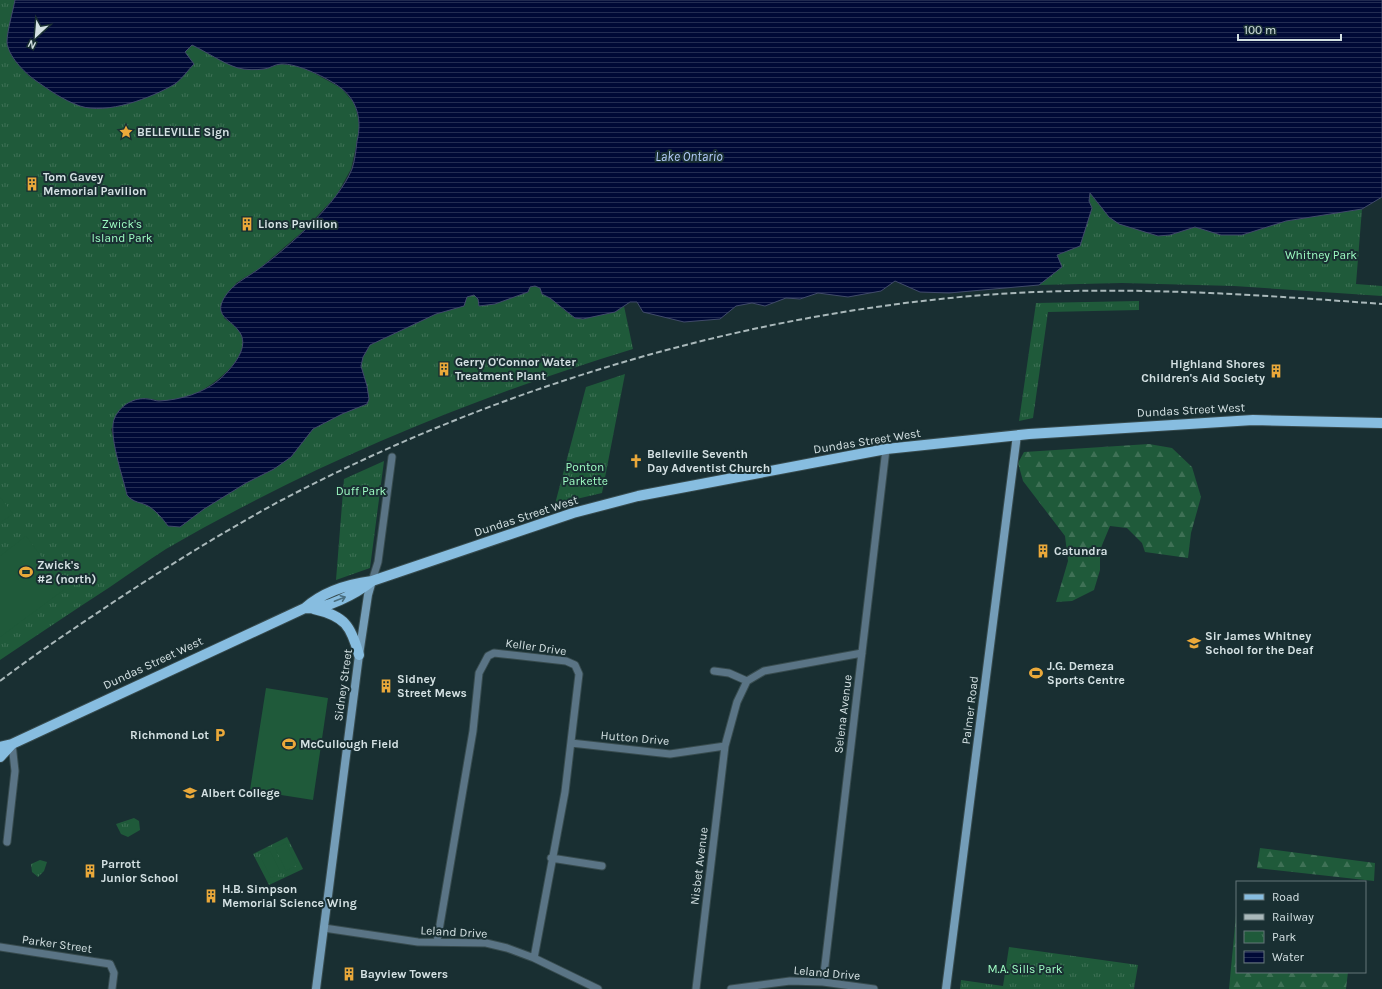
<svg xmlns="http://www.w3.org/2000/svg" width="1382" height="989" font-family="Karla,sans-serif">
<style>
.forest{fill:url(#forest-firs)}
.park{fill:url(#park-tufts)}
.pitch{fill:#1f5a3a}
.water{fill:url(#water-rules);stroke:#404a6a}
.lines{fill:none;stroke-linecap:round;stroke-linejoin:round}
.street-casing{stroke:#374b4e;stroke-width:9}
.secondary-casing{stroke:#374b4e;stroke-width:10}
.primary-casing{stroke:#374b4e;stroke-width:12}
.street{stroke:#5a7485;stroke-width:7}
.secondary{stroke:#749db8;stroke-width:8}
.primary{stroke:#87bde0;stroke-width:10}
.rail{stroke:#a9b8ba;stroke-width:2;stroke-dasharray:6 3;stroke-linecap:butt}
.oneway{stroke:#4a6f80}
.labels{text-anchor:middle;dominant-baseline:central;stroke-width:4;stroke-linejoin:round;paint-order:stroke}
.poi-label{font-size:12px;font-weight:bold;fill:#d4e1e3;stroke:#192f32;text-anchor:start}
.park-label{font-size:12px;fill:#9efcc3;stroke:#192f32}
.street-label{font-size:12px;fill:#d4e1e3;stroke:#192f32}
.water-label{font-size:13px;font-style:italic;fill:#b6cefd;stroke:#192f32}
</style>
<defs>
<pattern id="forest-firs" width="22" height="20" patternUnits="userSpaceOnUse"><rect width="22" height="20" fill="#1f5a3a"/><path d="M5 1l3.5 6h-7zM16 11l3.5 6h-7z" fill="#3f7156"/></pattern>
<pattern id="park-tufts" width="24" height="20" patternUnits="userSpaceOnUse"><rect width="24" height="20" fill="#1f5a3a"/><path d="M3 7l-1-3M5 7V3M7 7l1-3M15 17l-1-3M17 17v-4M19 17l1-3" fill="none" stroke="#3f7156"/></pattern>
<pattern id="water-rules" width="6" height="5" patternUnits="userSpaceOnUse"><rect width="6" height="5" fill="#000936"/><path d="M0 2.5h6" fill="none" stroke="#242d53"/></pattern>
</defs>
<rect width="100%" height="100%" fill="#192f32"/>
<path class="forest" d="M 1149,444 L 1172,448 L 1192,467 L 1201,497 L 1191,533 L 1188,558 L 1145,552 L 1142,543 L 1127,528 L 1110,526 L 1100,550 L 1100,570 L 1094,590 L 1072,601 L 1056,602 L 1068,561 L 1065,536 L 1023,481 L 1018,463 L 1024,452 Z
M 1260,848 L 1375,863 L 1374,881 L 1257,868 Z
M 1236,915 L 1237,972 L 1348,972 L 1346,989 L 1229,989 Z"/>
<path class="park" d="M 0,0 L 15,0 L 7,42 L 13,57 L 29,76 L 58,96 L 115,107 L 146,97 L 176,83 L 185,52 L 192,45 L 239,68 L 264,69 L 281,64 L 303,67 L 341,88 L 355,104 L 360,128 L 351,169 L 336,196 L 302,232 L 260,268 L 236,283 L 224,318 C 230,323 240,328 243,337 C 245,348 238,359 231,367 C 210,390 178,407 146,398 L 111,429 L 127,495 C 133,503 142,502 150,507 C 157,512 163,519 168,526 L 180,527 L 204,509 L 246,483 L 274,469 L 291,457 L 313,429 L 342,414 L 361,405 L 364,406 L 367,404 L 367,386 L 361,366 L 363,357 L 370,345 L 436,314 L 449,310 L 467,297 L 474,295 L 483,306 L 488,305 L 528,292 L 530,287 L 535,286 L 540,288 L 542,294 L 550,298 L 568,313 L 615,312 L 624,306 L 633,349 C 471,398 313,464 166,549 C 147,561 129,574 110,587 C 73,611 37,635 0,660 Z
M 1090,193 L 1099,205 L 1170,235 L 1195,227 L 1221,235 L 1242,235 L 1286,221 L 1362,209 L 1356,284 L 1382,286 L 1382,296 L 1234,286 L 1122,283 L 1039,285 L 1061,267 L 1057,255 L 1089,201 Z
M 1139,301 L 1139,310 L 1048,312 L 1033,418 L 1019,421 L 1036,303 Z
M 625,374 L 602,493 L 555,504 L 586,387 Z
M 384,461 L 370,568 L 336,580 L 344,479 Z
M 134,818 L 139,821 L 140,830 L 128,837 L 121,834 L 116,824 Z
M 287,837 L 303,869 L 269,885 L 253,854 Z
M 40,860 L 47,862 L 44,871 L 38,877 L 32,872 L 31,864 Z
M 1009,947 L 1138,965 L 1134,989 L 960,989 L 961,980 L 1003,986 Z"/>
<path class="pitch" d="M 0,497 L 13,514 L 0,523 Z
M 26,536 L 65,589 L 0,637 L 0,556 Z
M 266,688 L 328,698 L 313,800 L 250,790 Z
M 286,843 L 297,865 L 286,871 L 275,848 Z
M 270,851 L 281,873 L 271,878 L 260,856 Z"/>
<path class="water" d="M 15,0 L 1382,0 L 1382,197 L 1362,209 L 1286,221 L 1242,235 L 1221,235 L 1195,227 L 1170,235 L 1158,236 L 1119,224 L 1109,217 L 1090,193 L 1089,201 L 1092,208 L 1080,246 L 1057,255 L 1062,267 L 1039,285 L 949,293 L 920,292 L 895,281 L 881,291 L 848,297 L 818,293 L 800,299 L 786,298 L 765,306 L 752,303 L 736,306 L 720,319 L 684,322 L 643,312 L 637,302 L 630,302 L 615,312 L 583,319 L 575,318 L 550,298 L 542,294 L 540,288 L 535,286 L 530,287 L 528,292 L 495,304 L 479,306 L 478,299 L 474,295 L 467,297 L 464,306 L 436,314 L 370,345 L 363,357 L 361,366 L 367,386 L 369,399 L 367,404 L 342,414 L 313,429 L 291,457 L 274,469 L 246,483 L 204,509 L 180,527 L 168,526 C 163,519 157,512 150,507 C 142,502 133,503 127,495 C 123,477 107,432 115,417 C 121,405 134,397 148,399 C 152,399 155,401 159,401 C 180,400 204,393 220,379 C 232,368 252,346 238,330 C 229,318 214,316 224,298 C 233,283 247,278 260,268 C 289,247 339,202 352,169 C 355,160 356,150 357,141 C 362,121 358,101 341,88 C 328,78 297,63 281,64 C 275,64 269,69 264,69 C 257,70 245,70 238,68 C 222,63 207,52 192,45 L 185,52 L 194,64 C 188,70 182,79 175,84 C 151,98 107,115 80,106 C 63,100 49,90 35,80 C 24,72 8,56 7,42 C 7,31 13,11 15,0 Z"/>
<g class="lines">
<g class="street-casing">
<path id="street" d="M 372,581 L 378,562 L 392,457
M 714,671 L 729,673 L 747,681
M 571,743 L 670,754 L 725,746
M 7,842 L 15,771 L 12,744
M 551,858 L 602,866
M 324,928 L 418,942 L 486,943 L 507,948 L 534,958 L 598,989
M 437,942 L 473,731 L 479,673 L 488,656 L 494,653 L 566,661 L 575,665 L 579,674 L 565,792 L 534,958
M 0,947 L 110,964 L 114,973 L 112,989
M 823,982 L 886,449
M 696,989 L 725,746 L 737,702 L 747,681 L 764,671 L 862,653
M 731,989 L 790,981 L 823,982 L 874,989"/>
</g>
<g class="secondary-casing">
<path id="secondary" d="M 316,989 L 359,655 L 368,595 L 372,581
M 946,989 L 1017,435"/>
</g>
<g class="primary-casing">
<path id="primary" d="M 305,608 C 324,611 357,593 372,581
M 314,609 C 345,616 351,626 359,655
M 0,747 L 12,744 L 305,608 C 323,592 349,584 372,581 L 573,513 L 638,496 L 886,449 L 1029,434 L 1253,420 L 1382,423
M 0,757 L 12,744"/>
</g>
<use href="#street" class="street"/>
<use href="#secondary" class="secondary"/>
<use href="#primary" class="primary"/>
<path class="rail" d="M 0,681 C 35,654 72,630 109,605 C 165,568 221,533 280,501 C 494,388 741,314 984,295 C 1116,285 1250,294 1382,304"/>
</g>
<defs><path id="oneway-shaft" d="M-6 0H5M1.5-3L5.5 0L1.5 3" fill="none" stroke-width="1.6" stroke-linecap="round" stroke-linejoin="round"/></defs>
<use class="oneway" href="#oneway-shaft" transform="translate(340 599) rotate(-21)"/>
<defs>
<g id="sight-bare" transform="scale(1.08)"><path d="M0-6L1.8-2.2L6-1.7L2.9 1.2L3.7 5.4L0 3.3L-3.7 5.4L-2.9 1.2L-6-1.7L-1.8-2.2Z" fill="#eba93a" stroke="#192f32" stroke-width="2.5" paint-order="stroke"/></g>
<g id="building-bare" transform="scale(1.08)"><path d="M-4-6H4V6H1V3H-1V6H-4ZM-2.5-4.3h1.7v1.8h-1.7ZM.8-4.3h1.7v1.8H.8ZM-2.5-1h1.7V.8h-1.7ZM.8-1h1.7V.8H.8Z" fill="#eba93a" stroke="#192f32" stroke-width="2.5" paint-order="stroke"/></g>
<g id="church-bare" transform="scale(1.08)"><path d="M-1.2-6h2.4v3.5h3.3v2.4h-3.3V6h-2.4V-.1h-3.3v-2.4h3.3Z" fill="#eba93a" stroke="#192f32" stroke-width="2.5" paint-order="stroke"/></g>
<g id="stadium-bare" transform="scale(1.08)"><path d="M0-5a6.5 5 0 1 0 0 10a6.5 5 0 1 0 0-10ZM-3.5-1.8h7v3.6h-7Z" fill="#eba93a" stroke="#192f32" stroke-width="2.5" paint-order="stroke"/></g>
<g id="school-bare" transform="scale(1.08)"><path d="M0-5L7-2L0 1L-7-2ZM-4 1L0 2.5L4 1V4Q0 6-4 4Z" fill="#eba93a" stroke="#192f32" stroke-width="2.5" paint-order="stroke"/></g>
<g id="parking-bare" transform="scale(1.08)"><path d="M-3.5-5.5H1a3.5 3.5 0 0 1 0 7H-1V5.5H-3.5ZM-1-3.4V-.6H.8a1.4 1.4 0 0 0 0-2.8Z" fill="#eba93a" stroke="#192f32" stroke-width="2.5" paint-order="stroke"/></g>
</defs>
<g fill-rule="evenodd">
<use href="#sight-bare" x="126" y="132"/>
<use href="#building-bare" x="32" y="184"/>
<use href="#building-bare" x="247" y="224"/>
<use href="#building-bare" x="444" y="369"/>
<use href="#building-bare" x="1276" y="371"/>
<use href="#church-bare" x="636" y="461"/>
<use href="#building-bare" x="1043" y="551"/>
<use href="#stadium-bare" x="26" y="572"/>
<use href="#school-bare" x="1194" y="643"/>
<use href="#stadium-bare" x="1036" y="673"/>
<use href="#building-bare" x="386" y="686"/>
<use href="#parking-bare" x="220" y="735"/>
<use href="#stadium-bare" x="289" y="744"/>
<use href="#school-bare" x="190" y="793"/>
<use href="#building-bare" x="90" y="871"/>
<use href="#building-bare" x="211" y="896"/>
<use href="#building-bare" x="349" y="974"/>
</g>
<g class="labels">
<g class="poi-label">
<text x="137" y="132">BELLEVILLE Sign</text>
<text x="43" y="177">Tom Gavey<tspan x="43" dy="14">Memorial Pavilion</tspan></text>
<text x="258" y="224">Lions Pavilion</text>
<text x="455" y="362">Gerry O'Connor Water<tspan x="455" dy="14">Treatment Plant</tspan></text>
<text x="1265" y="364" text-anchor="end">Highland Shores<tspan x="1265" dy="14">Children's Aid Society</tspan></text>
<text x="647" y="454">Belleville Seventh<tspan x="647" dy="14">Day Adventist Church</tspan></text>
<text x="1054" y="551">Catundra</text>
<text x="37" y="565">Zwick's<tspan x="37" dy="14">#2 (north)</tspan></text>
<text x="1205" y="636">Sir James Whitney<tspan x="1205" dy="14">School for the Deaf</tspan></text>
<text x="1047" y="666">J.G. Demeza<tspan x="1047" dy="14">Sports Centre</tspan></text>
<text x="397" y="679">Sidney<tspan x="397" dy="14">Street Mews</tspan></text>
<text x="209" y="735" text-anchor="end">Richmond Lot</text>
<text x="300" y="744">McCullough Field</text>
<text x="201" y="793">Albert College</text>
<text x="101" y="864">Parrott<tspan x="101" dy="14">Junior School</tspan></text>
<text x="222" y="889">H.B. Simpson<tspan x="222" dy="14">Memorial Science Wing</tspan></text>
<text x="360" y="974">Bayview Towers</text>
</g>
<g class="park-label">
<text x="122" y="224">Zwick's<tspan x="122" dy="14">Island Park</tspan></text>
<text x="1321" y="255">Whitney Park</text>
<text x="585" y="467">Ponton<tspan x="585" dy="14">Parkette</tspan></text>
<text x="361" y="491">Duff Park</text>
<text x="1025" y="969">M.A. Sills Park</text>
</g>
<g class="street-label">
<text transform="translate(1191 410) rotate(-3)">Dundas Street West</text>
<text transform="translate(867 441) rotate(-9)">Dundas Street West</text>
<text transform="translate(526 516) rotate(-18)">Dundas Street West</text>
<text transform="translate(536 647) rotate(8)">Keller Drive</text>
<text transform="translate(153 663) rotate(-25)">Dundas Street West</text>
<text transform="translate(343 685) rotate(-82)">Sidney Street</text>
<text transform="translate(970 710) rotate(-83)">Palmer Road</text>
<text transform="translate(843 714) rotate(-83)">Selena Avenue</text>
<text transform="translate(635 738) rotate(5)">Hutton Drive</text>
<text transform="translate(699 866) rotate(-83)">Nisbet Avenue</text>
<text transform="translate(454 932) rotate(3)">Leland Drive</text>
<text transform="translate(57 944) rotate(8)">Parker Street</text>
<text transform="translate(827 973) rotate(5)">Leland Drive</text>
</g>
<g class="water-label">
<text x="689" y="156">Lake Ontario</text>
</g>
</g>
<rect x="1236" y="881" width="130" height="92" fill="#192f32" stroke="#647679"/>
<rect x="1244" y="894" width="20" height="6" fill="#87bde0" stroke="#647679"/>
<text x="1272" y="901" font-size="12" fill="#d4e1e3">Road</text>
<rect x="1244" y="914" width="20" height="6" fill="#a9b8ba" stroke="#647679"/>
<text x="1272" y="921" font-size="12" fill="#d4e1e3">Railway</text>
<rect x="1244" y="931" width="20" height="12" fill="url(#park-tufts)" stroke="#647679"/>
<text x="1272" y="941" font-size="12" fill="#d4e1e3">Park</text>
<rect x="1244" y="951" width="20" height="12" fill="url(#water-rules)" stroke="#647679"/>
<text x="1272" y="961" font-size="12" fill="#d4e1e3">Water</text>
<g transform="translate(36 36) rotate(206)" stroke="#192f32" stroke-width="3" paint-order="stroke">
<path d="M0-3L7 15L0 10L-7 15Z" fill="#d4e1e3"/>
<text y="-6" font-size="11" font-weight="bold" text-anchor="middle" fill="#d4e1e3">N</text>
</g>
<path d="M1238 34v6h103v-6" fill="none" stroke="#d4e1e3" stroke-width="2"/>
<text x="1244" y="34" font-size="12" fill="#d4e1e3" stroke="#192f32" stroke-width="3" paint-order="stroke">100 m</text>
</svg>
